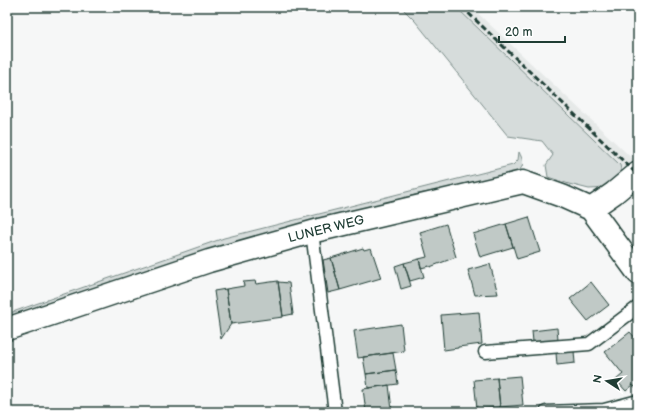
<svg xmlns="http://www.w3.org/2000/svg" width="645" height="419" font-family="'Balsamiq Sans',sans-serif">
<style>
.built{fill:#e6e9e8}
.green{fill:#d6dcdb;stroke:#7a8c88}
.building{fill:#c0c9c6;stroke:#1f3d34}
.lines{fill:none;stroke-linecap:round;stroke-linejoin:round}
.lane-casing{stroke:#1f3d34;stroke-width:15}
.street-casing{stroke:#1f3d34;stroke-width:25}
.lane{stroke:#fff;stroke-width:12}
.street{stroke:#fff;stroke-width:22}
.rail{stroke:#1f3d34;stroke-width:3;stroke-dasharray:6 3;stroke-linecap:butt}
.labels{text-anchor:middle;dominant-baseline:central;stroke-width:3;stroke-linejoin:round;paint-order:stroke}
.street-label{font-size:13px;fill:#1f3d34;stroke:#fff}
</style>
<rect width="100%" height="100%" fill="#f6f7f7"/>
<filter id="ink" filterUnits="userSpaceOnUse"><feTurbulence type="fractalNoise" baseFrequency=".025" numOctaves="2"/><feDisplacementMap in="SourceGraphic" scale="8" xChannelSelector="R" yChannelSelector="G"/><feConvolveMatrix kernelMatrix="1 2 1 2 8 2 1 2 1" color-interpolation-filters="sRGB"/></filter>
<g filter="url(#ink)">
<path class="built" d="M 456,7 L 471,7 L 638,164 L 638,183 Z"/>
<path class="green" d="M 401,7 L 456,7 L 620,165 L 622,174 L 610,188 L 589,189 L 569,184 L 548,177 L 546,165 L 553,155 L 542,141 L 508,136 L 415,21 Z
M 519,152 C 527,167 521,171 507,177 L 418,194 L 270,234 L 105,284 L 7,317 L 7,314 L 224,238 L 513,165 L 518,160 Z"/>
<path class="building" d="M 529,217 L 540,252 L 517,259 L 506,224 Z
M 446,224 L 456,257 L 430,267 L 429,266 L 421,268 L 419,259 L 427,257 L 420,232 Z
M 506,224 L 513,247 L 480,257 L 473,234 Z
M 363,248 L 364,250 L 371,248 L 381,278 L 340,290 L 331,258 Z
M 331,258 L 340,290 L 328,293 L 323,260 Z
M 419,259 L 424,277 L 410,281 L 404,263 Z
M 404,263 L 411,286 L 401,289 L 395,266 Z
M 490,264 L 498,294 L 475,295 L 468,270 Z
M 255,281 L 256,284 L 278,281 L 283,317 L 231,324 L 226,289 L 244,286 L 243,282 Z
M 278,282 L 289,283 L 293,314 L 283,316 Z
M 591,282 L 609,305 L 588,321 L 570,299 Z
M 226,289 L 231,324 L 221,339 L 214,291 Z
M 479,312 L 482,344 L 458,347 L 458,348 L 444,350 L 441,315 Z
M 401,324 L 404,351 L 358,358 L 354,331 Z
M 557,328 L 558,340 L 533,342 L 532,331 Z
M 630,332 L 638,341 L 638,385 L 634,387 L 633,385 L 626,391 L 616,380 L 623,374 L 605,352 Z
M 574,351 L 575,363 L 557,365 L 556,353 Z
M 393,353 L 396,370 L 366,374 L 363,357 Z
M 396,370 L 398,384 L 368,388 L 366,374 Z
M 520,376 L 523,405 L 500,407 L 497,378 Z
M 497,378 L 500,407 L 477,409 L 474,380 Z
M 389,385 L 392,410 L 366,412 L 363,389 Z"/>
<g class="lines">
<g class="lane-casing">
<path id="lane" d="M 312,232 L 335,412
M 485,352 L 589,344 L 638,307
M 546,412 L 604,410 L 638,401"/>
</g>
<g class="street-casing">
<path id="street" d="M 591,209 L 614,193 L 638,173
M 7,329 L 209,261 L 319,230 L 523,182 L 562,196 L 591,209 L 638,273"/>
</g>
<use href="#lane" class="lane"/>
<use href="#street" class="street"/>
<path class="rail" d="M 462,7 L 638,175"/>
</g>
</g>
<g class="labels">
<g class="street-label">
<text transform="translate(326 229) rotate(-14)">LUNER WEG</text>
</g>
</g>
<rect width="645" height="419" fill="none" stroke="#fff" stroke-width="24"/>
<rect x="12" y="12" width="621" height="395" fill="none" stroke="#1f3d34" stroke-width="1.5" filter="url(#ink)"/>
<g transform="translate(607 381) rotate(282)" stroke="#ffffff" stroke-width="3" paint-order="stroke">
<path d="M0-3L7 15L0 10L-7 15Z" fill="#1f3d34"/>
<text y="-6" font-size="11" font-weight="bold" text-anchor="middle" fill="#1f3d34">N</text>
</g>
<path d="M499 36v6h66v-6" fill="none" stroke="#1f3d34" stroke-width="2"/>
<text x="505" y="36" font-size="12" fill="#1f3d34" stroke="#ffffff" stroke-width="3" paint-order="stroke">20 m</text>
</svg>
